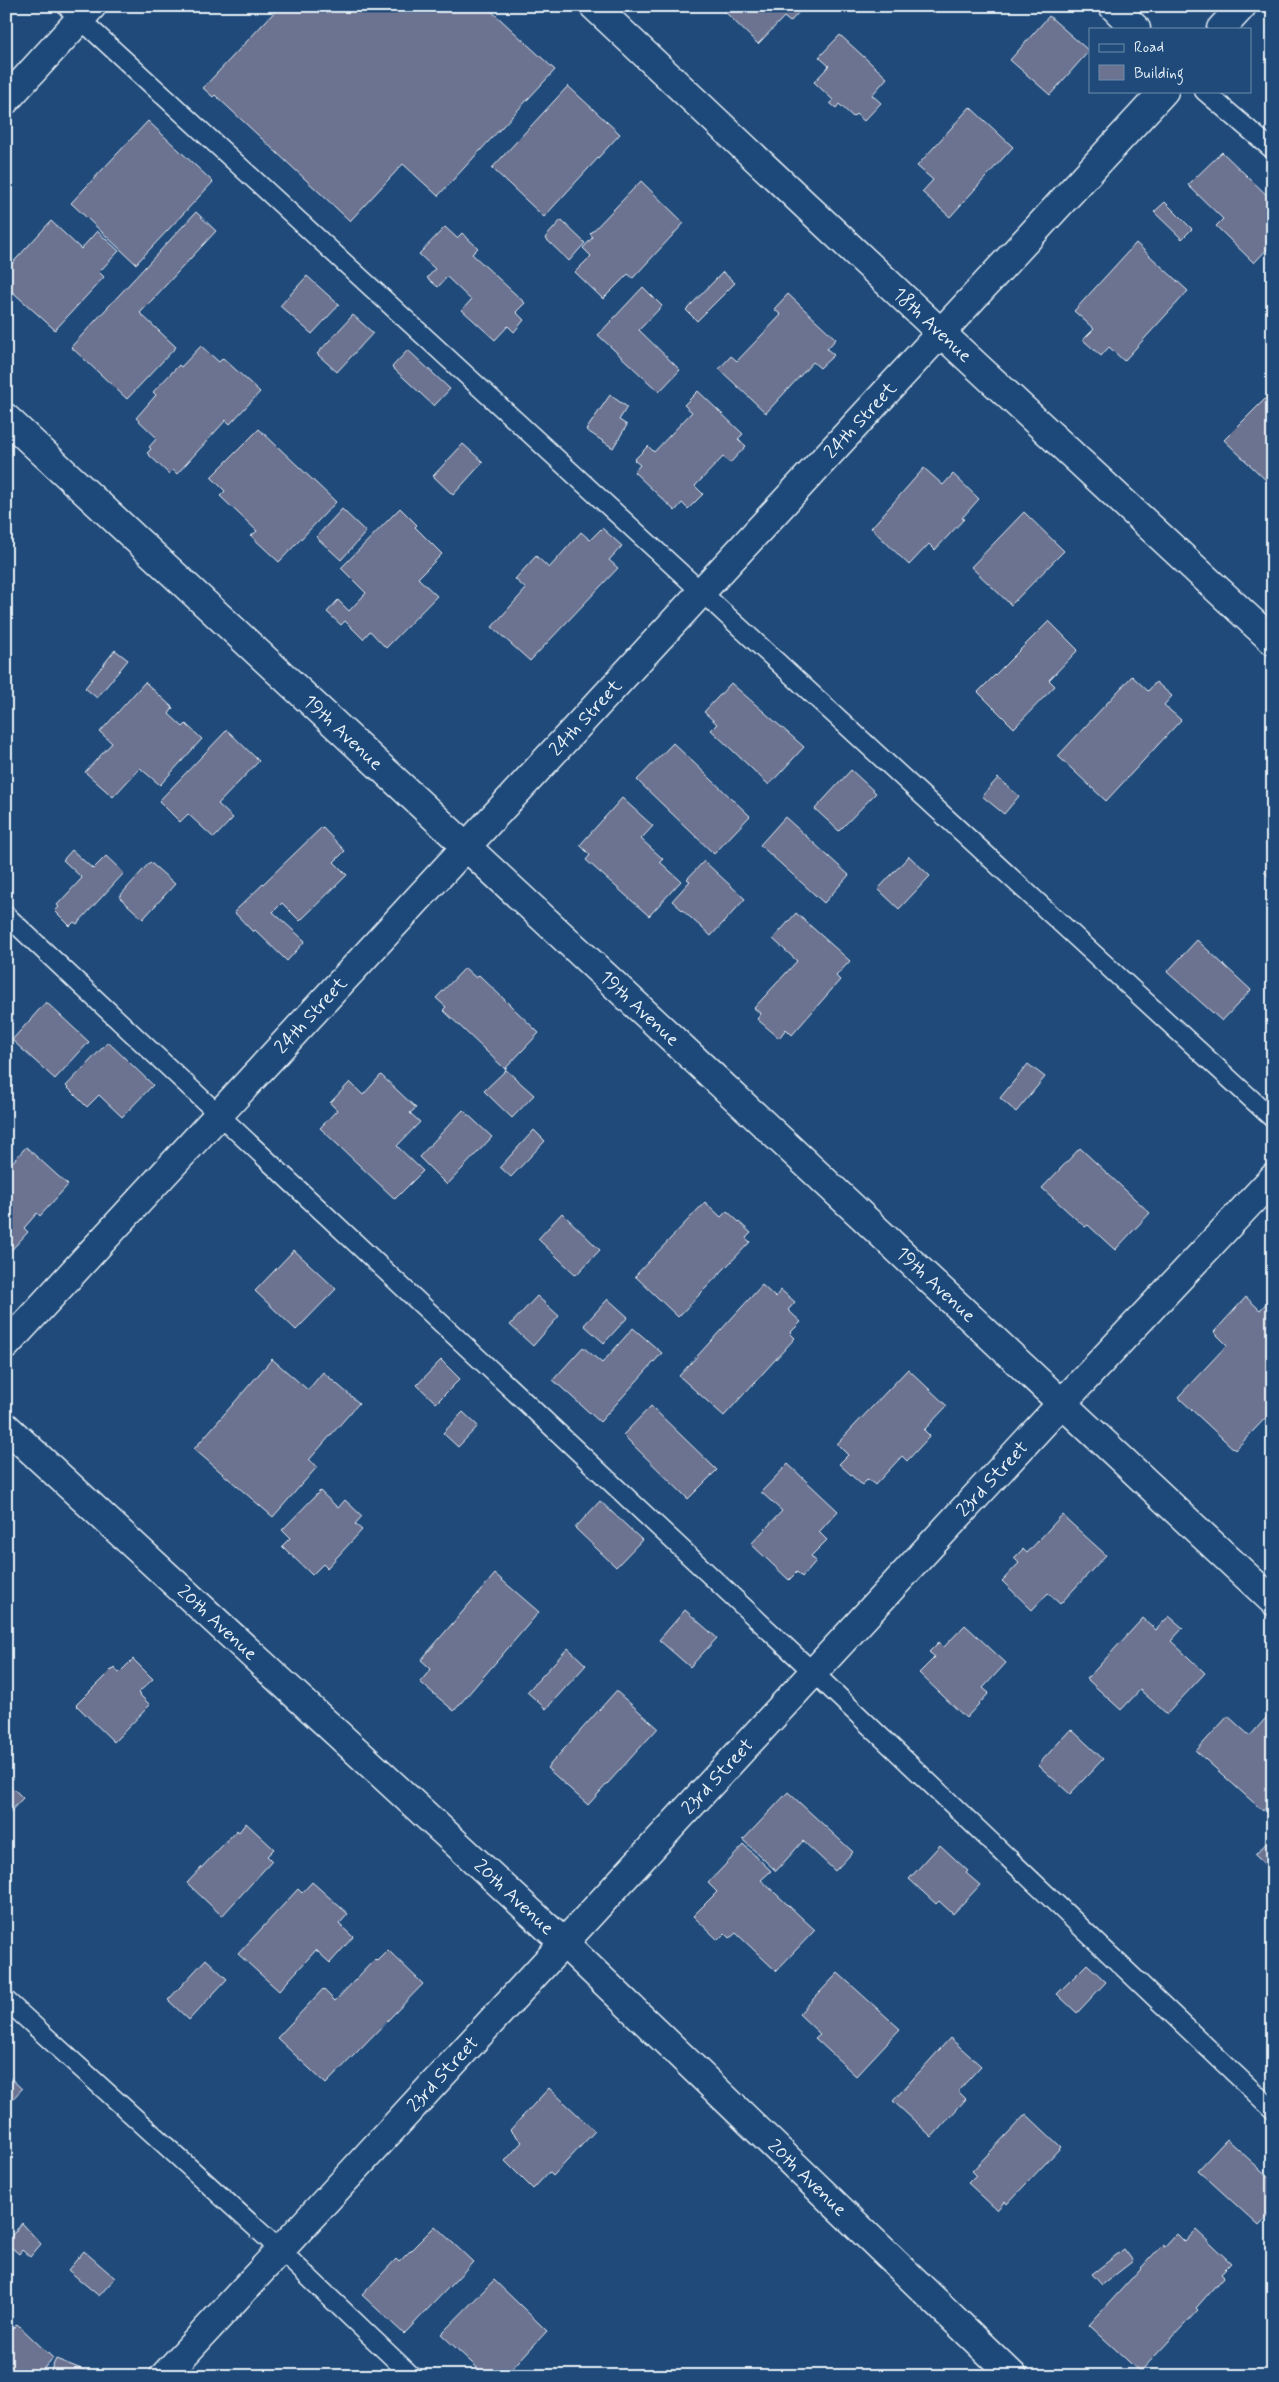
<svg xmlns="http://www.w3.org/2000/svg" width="1279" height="2382" font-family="Mynerve,sans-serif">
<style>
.building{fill:#6c7391;stroke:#e8f1f8}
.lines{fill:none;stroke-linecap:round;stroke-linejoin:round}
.lane-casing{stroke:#e8f1f8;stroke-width:21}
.street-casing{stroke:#e8f1f8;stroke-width:31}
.secondary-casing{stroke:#e8f1f8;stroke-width:31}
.primary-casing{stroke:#e8f1f8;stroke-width:31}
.lane{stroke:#1f4a7a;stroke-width:18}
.street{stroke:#1f4a7a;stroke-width:28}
.secondary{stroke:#1f4a7a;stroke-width:28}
.primary{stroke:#1f4a7a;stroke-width:28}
.labels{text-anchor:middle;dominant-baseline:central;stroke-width:4;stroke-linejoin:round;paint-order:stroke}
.street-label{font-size:19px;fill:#e8f1f8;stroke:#1f4a7a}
</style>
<rect width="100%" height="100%" fill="#1f4a7a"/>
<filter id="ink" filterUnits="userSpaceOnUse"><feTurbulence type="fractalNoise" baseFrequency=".02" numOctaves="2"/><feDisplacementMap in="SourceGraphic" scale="10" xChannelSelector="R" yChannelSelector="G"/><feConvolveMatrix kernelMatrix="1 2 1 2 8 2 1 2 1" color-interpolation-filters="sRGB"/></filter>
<g filter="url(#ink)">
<path class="building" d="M 280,6 L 486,6 L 555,70 L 438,196 L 403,164 L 350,221 L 215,95 L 213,97 L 203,88 Z
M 726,6 L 796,6 L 800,11 L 790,22 L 784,17 L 758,44 L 723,10 Z
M 1049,16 L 1089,51 L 1050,95 L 1010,60 Z
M 840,35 L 887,78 L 872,95 L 881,103 L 864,121 L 856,114 L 853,117 L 839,104 L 836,108 L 830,103 L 833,100 L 814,82 L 829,66 L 819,57 Z
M 568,86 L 620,134 L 544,217 L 492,168 Z
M 970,107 L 1013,147 L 950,217 L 922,192 L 933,180 L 917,166 Z
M 148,121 L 213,182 L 136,264 L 71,203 Z
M 1222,152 L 1273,201 L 1273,243 L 1254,263 L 1216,226 L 1223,219 L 1188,185 Z
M 641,181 L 684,223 L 633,278 L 628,274 L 603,299 L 575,272 L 591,256 L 583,248 L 593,237 L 590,234 Z
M 1165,202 L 1192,229 L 1182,239 L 1154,212 Z
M 196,212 L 216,231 L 140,313 L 176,347 L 127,399 L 71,347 Z
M 561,220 L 585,243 L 569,261 L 545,238 Z
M 51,221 L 81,249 L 97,231 L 119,251 L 99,272 L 104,277 L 55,330 L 6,286 L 6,270 Z
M 445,227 L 457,238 L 462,233 L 478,248 L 472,254 L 525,303 L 516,312 L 524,320 L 514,332 L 508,326 L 495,340 L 462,310 L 471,300 L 447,277 L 438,287 L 427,278 L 435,269 L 419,254 Z
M 1136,243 L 1188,291 L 1124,361 L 1109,347 L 1101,356 L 1083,340 L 1094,329 L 1074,311 Z
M 723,272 L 735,283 L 697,321 L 686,310 Z
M 307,276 L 339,305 L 312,334 L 280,306 Z
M 643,287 L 662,306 L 639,330 L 680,370 L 659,392 L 598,335 Z
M 788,294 L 836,339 L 827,349 L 834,355 L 820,368 L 813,362 L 766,413 L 719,369 L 731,356 L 737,361 L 781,315 L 774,309 Z
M 353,315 L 373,333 L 337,372 L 317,354 Z
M 201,346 L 219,362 L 223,358 L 260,392 L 230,424 L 226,420 L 177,474 L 173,470 L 169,474 L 147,453 L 151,449 L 149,447 L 157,438 L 136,418 L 156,395 L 153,392 L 179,365 L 181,367 Z
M 408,350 L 450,389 L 434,406 L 392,367 Z
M 698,391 L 743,434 L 738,439 L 746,446 L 730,463 L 723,457 L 695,486 L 703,494 L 688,509 L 682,503 L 675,511 L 634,472 L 640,465 L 634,460 L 648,446 L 654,452 L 692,412 L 684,405 Z
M 1273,391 L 1273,487 L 1224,440 Z
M 610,395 L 627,407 L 619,420 L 627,425 L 613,448 L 586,430 Z
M 259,429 L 336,502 L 279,562 L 251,536 L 257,531 L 220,496 L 225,491 L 211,477 Z
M 463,444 L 483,462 L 453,495 L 433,476 Z
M 924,468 L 943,485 L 953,474 L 979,499 L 962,518 L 964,519 L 935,550 L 929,544 L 909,565 L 871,528 Z
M 400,508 L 417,525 L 415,527 L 442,554 L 418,578 L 437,596 L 386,648 L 370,631 L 363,639 L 345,621 L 341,625 L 327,612 L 338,600 L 349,611 L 366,593 L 341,568 Z
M 342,509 L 366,532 L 341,560 L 316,537 Z
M 1024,512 L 1064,551 L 1011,605 L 971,567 Z
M 602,528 L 622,546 L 609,560 L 618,568 L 530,661 L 492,627 L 526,589 L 515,579 L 536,556 L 549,568 L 581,532 L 590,540 Z
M 1049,621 L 1078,650 L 1049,680 L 1055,686 L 1014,728 L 978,692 Z
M 115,650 L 128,660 L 97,698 L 85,688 Z
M 1132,676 L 1148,691 L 1156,682 L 1172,696 L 1164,705 L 1181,720 L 1106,801 L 1058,756 Z
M 145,682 L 173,708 L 169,714 L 183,727 L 186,724 L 202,739 L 160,785 L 140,768 L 113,797 L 85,772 L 112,743 L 100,732 Z
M 731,683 L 804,747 L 769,785 L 711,730 L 717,724 L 704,712 Z
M 227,730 L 259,761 L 218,804 L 233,818 L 214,838 L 188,814 L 180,822 L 159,801 Z
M 673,743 L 750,816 L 714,854 L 637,780 Z
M 851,770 L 876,793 L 839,831 L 815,809 Z
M 998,778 L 1019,796 L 1004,814 L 982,796 Z
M 622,798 L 653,826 L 641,839 L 663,859 L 660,862 L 681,881 L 649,916 L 586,860 L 590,855 L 580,845 Z
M 785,817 L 849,875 L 824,903 L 760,845 Z
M 322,827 L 345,851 L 334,862 L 347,875 L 300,921 L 282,903 L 273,912 L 305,941 L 287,961 L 255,930 L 253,932 L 234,912 Z
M 72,850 L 93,869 L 106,856 L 124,873 L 77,924 L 74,922 L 70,926 L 55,911 L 59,907 L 57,905 L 82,878 L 63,860 Z
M 909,856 L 930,876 L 899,909 L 878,889 Z
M 704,861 L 745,899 L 711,936 L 672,901 L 690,881 L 687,879 Z
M 150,862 L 175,884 L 143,919 L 119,897 Z
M 1273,863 L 1273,881 L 1264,872 Z
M 796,913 L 850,961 L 836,976 L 840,980 L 792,1035 L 786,1029 L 779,1038 L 757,1019 L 761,1014 L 754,1008 L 797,961 L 773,939 Z
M 1197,940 L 1251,990 L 1222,1021 L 1167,972 Z
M 465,968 L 476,978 L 479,975 L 539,1033 L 505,1069 L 534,1095 L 512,1118 L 484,1091 L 506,1070 L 443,1010 L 446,1007 L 436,998 Z
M 46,1002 L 89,1042 L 55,1079 L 12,1040 Z
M 108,1042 L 153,1085 L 122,1117 L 99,1095 L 87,1107 L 66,1086 Z
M 1028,1064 L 1045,1077 L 1016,1112 L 1000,1098 Z
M 381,1075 L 416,1108 L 410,1113 L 420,1122 L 397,1146 L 423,1171 L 395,1199 L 320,1128 L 337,1110 L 330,1103 L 350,1082 L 363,1095 Z
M 463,1110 L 492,1137 L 447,1185 L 419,1157 Z
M 534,1130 L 545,1141 L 511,1177 L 500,1167 Z
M 26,1147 L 68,1185 L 40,1216 L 37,1213 L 24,1228 L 28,1232 L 6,1256 L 6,1165 L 8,1167 Z
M 1080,1148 L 1150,1213 L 1115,1250 L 1088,1225 L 1085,1227 L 1042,1188 Z
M 705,1202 L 721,1217 L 727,1211 L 751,1233 L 746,1238 L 750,1242 L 678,1317 L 635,1276 Z
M 562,1213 L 600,1250 L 576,1275 L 538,1239 Z
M 294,1250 L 336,1289 L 296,1330 L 255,1291 Z
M 762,1285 L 775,1297 L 781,1290 L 795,1302 L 788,1310 L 801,1322 L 790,1333 L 795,1338 L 724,1416 L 679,1376 Z
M 537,1296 L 559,1316 L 533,1346 L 510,1325 Z
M 1273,1296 L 1273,1410 L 1235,1450 L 1178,1397 L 1227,1345 L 1214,1332 L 1246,1297 L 1260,1310 Z
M 608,1299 L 628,1317 L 604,1343 L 584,1325 Z
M 633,1328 L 662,1353 L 600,1422 L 553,1380 L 583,1347 L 602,1363 Z
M 272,1359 L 308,1390 L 323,1372 L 359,1403 L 309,1460 L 317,1467 L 273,1517 L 194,1449 Z
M 441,1360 L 460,1379 L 436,1403 L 417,1385 Z
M 908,1369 L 947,1406 L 924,1430 L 930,1436 L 907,1461 L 902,1456 L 875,1485 L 868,1479 L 862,1485 L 839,1464 L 848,1455 L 837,1444 Z
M 651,1406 L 717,1470 L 688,1499 L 623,1435 Z
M 463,1412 L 478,1426 L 458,1447 L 443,1433 Z
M 788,1464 L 838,1511 L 819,1532 L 827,1540 L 811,1556 L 816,1561 L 802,1577 L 797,1572 L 789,1580 L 751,1544 L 782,1511 L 761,1492 Z
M 320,1491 L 338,1508 L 345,1500 L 362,1516 L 355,1524 L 362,1530 L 327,1568 L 323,1564 L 312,1575 L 282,1546 L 290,1538 L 282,1530 Z
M 600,1501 L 642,1540 L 616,1567 L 575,1528 Z
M 1062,1515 L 1106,1555 L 1060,1604 L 1048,1593 L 1032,1610 L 1002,1581 L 1019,1563 L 1014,1558 L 1023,1549 L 1027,1553 Z
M 495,1574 L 539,1612 L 454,1711 L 420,1682 L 431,1669 L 421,1660 Z
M 685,1610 L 717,1638 L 690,1667 L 659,1640 Z
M 1169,1616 L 1183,1628 L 1171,1641 L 1205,1673 L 1167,1714 L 1140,1690 L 1121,1710 L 1087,1679 L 1143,1618 L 1156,1630 Z
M 965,1625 L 1006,1663 L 983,1688 L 989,1693 L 966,1718 L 919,1673 L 935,1657 L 929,1652 L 939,1642 L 944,1647 Z
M 568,1648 L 586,1665 L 546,1709 L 527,1692 Z
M 133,1659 L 153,1679 L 138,1693 L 150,1705 L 114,1742 L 76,1705 L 114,1667 L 119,1673 Z
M 616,1691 L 658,1728 L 588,1805 L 547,1768 Z
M 1272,1711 L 1273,1799 L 1263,1811 L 1196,1751 L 1228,1716 L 1250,1736 Z
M 1071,1729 L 1103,1759 L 1070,1794 L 1038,1765 Z
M 6,1781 L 23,1798 L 6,1816 Z
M 788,1792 L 853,1852 L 835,1871 L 803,1841 L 776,1871 L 743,1840 Z
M 246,1823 L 274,1849 L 267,1856 L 272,1861 L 222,1916 L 187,1883 L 237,1830 L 239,1832 Z
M 1273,1836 L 1273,1872 L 1255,1855 Z
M 744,1845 L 771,1871 L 761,1880 L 815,1930 L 776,1971 L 736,1933 L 730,1938 L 725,1933 L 718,1940 L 693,1916 L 717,1892 L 708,1883 Z
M 940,1845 L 968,1871 L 966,1873 L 980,1885 L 953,1914 L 939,1901 L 936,1904 L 909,1879 Z
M 312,1882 L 348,1914 L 339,1924 L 353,1937 L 330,1963 L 316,1950 L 279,1991 L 238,1954 L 298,1889 L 302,1893 Z
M 388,1950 L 423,1984 L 326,2084 L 277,2038 L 323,1989 L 335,2001 L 375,1959 L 377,1961 Z
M 206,1959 L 227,1979 L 189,2020 L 168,2000 Z
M 1087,1964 L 1106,1982 L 1077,2013 L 1057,1994 Z
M 838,1973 L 900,2029 L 856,2076 L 815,2038 L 820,2034 L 799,2014 Z
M 950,2038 L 981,2066 L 958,2091 L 966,2099 L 932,2137 L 893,2101 Z
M 6,2074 L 22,2089 L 6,2106 Z
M 549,2088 L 595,2131 L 553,2176 L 549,2172 L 533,2189 L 505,2161 L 522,2142 L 510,2130 Z
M 1026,2114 L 1061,2147 L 1007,2204 L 1005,2201 L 997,2210 L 968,2183 L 976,2175 L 972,2171 Z
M 1227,2139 L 1273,2181 L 1273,2211 L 1259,2226 L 1198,2170 Z
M 22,2223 L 41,2244 L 30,2257 L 22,2250 L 19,2254 L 6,2243 Z
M 435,2226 L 473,2262 L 404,2334 L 362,2295 L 396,2259 L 399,2262 Z
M 1196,2230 L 1231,2263 L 1221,2273 L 1224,2276 L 1196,2308 L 1198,2310 L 1140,2372 L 1089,2325 L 1162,2245 L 1165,2247 L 1177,2234 L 1185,2242 Z
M 1124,2249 L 1133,2261 L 1102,2285 L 1092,2274 Z
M 84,2251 L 115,2278 L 99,2296 L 68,2270 Z
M 494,2280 L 547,2331 L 505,2376 L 486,2376 L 441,2334 Z
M 17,2324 L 53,2358 L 37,2376 L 6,2376 L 6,2335 Z
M 56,2359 L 99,2376 L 54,2376 L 49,2374 Z"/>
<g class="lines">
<g class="lane-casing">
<path id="lane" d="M 66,6 L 1273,1119
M 1204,91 L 1273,150
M 6,915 L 813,1672 L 1273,2110
M 6,2000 L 280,2250 L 412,2376"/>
</g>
<g class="street-casing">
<g id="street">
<path id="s1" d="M 594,6 L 940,332 L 1273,641"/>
<path d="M 1113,6 L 1136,29"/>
<path d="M 1221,29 L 1242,6"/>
<path id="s2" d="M 6,418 C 428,813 853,1204 1273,1601"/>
<path id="s3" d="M 6,1345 L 1164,91"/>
<path id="s4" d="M 164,2376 L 1063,1402 L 1273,1178"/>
</g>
</g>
<g class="secondary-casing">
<g id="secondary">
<path id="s5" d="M 6,1427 L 564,1943 L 1013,2376"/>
</g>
</g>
<g class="primary-casing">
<path id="primary" d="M 6,100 L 92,6"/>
</g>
<use href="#lane" class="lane"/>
<use href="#street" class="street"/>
<use href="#secondary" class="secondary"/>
<use href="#primary" class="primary"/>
</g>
</g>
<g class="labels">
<g class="street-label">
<text stroke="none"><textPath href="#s1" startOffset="465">18th Avenue</textPath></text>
<text stroke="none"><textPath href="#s3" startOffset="1259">24th Street</textPath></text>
<text stroke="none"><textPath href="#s3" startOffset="854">24th Street</textPath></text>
<text stroke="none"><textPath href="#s2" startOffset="461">19th Avenue</textPath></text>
<text stroke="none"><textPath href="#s2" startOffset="866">19th Avenue</textPath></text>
<text stroke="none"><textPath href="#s3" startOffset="449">24th Street</textPath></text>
<text stroke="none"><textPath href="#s2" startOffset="1271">19th Avenue</textPath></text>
<text stroke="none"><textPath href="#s4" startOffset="1221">23rd Street</textPath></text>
<text stroke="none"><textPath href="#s5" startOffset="288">20th Avenue</textPath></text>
<text stroke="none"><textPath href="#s4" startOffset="816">23rd Street</textPath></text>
<text stroke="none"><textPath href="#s5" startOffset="692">20th Avenue</textPath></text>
<text stroke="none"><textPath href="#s4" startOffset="411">23rd Street</textPath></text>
<text stroke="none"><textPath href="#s5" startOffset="1098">20th Avenue</textPath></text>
</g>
</g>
<rect width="1279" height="2382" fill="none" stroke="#1f4a7a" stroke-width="25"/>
<rect x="12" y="12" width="1254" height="2357" fill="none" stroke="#e8f1f8" stroke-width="2" filter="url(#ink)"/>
<rect x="1089" y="28" width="162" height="65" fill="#1f4a7a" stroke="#6f8dac"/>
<rect x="1099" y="44" width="25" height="8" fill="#1f4a7a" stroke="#6f8dac"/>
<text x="1134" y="52" font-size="15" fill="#e8f1f8">Road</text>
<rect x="1099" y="65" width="25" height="15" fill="#6c7391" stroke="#6f8dac"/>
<text x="1134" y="78" font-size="15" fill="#e8f1f8">Building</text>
</svg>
